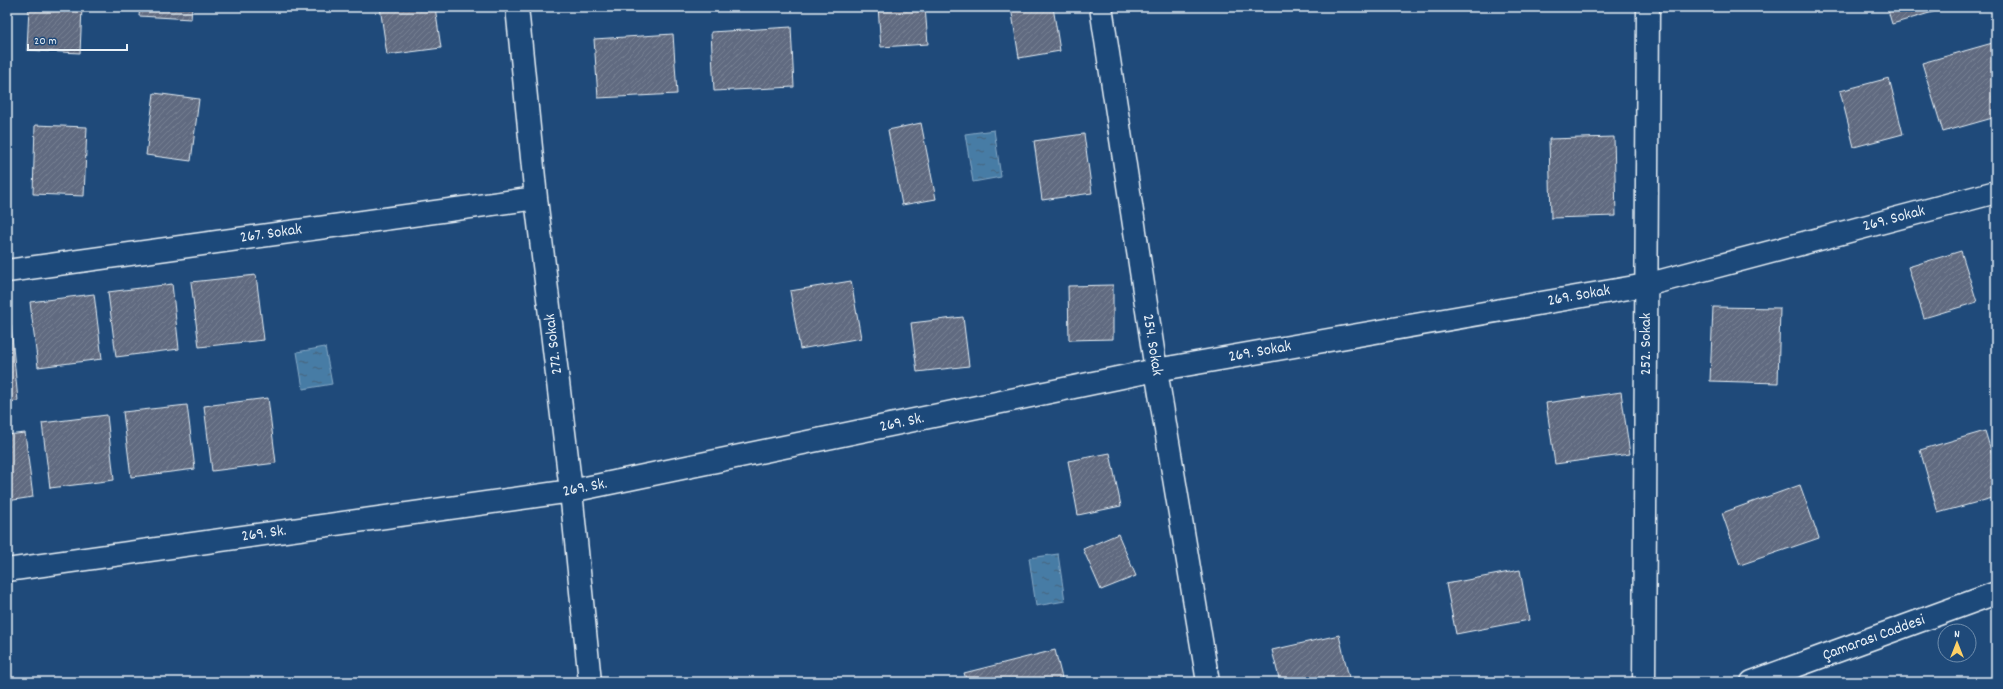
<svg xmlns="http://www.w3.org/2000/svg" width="2003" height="689" font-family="Dekko,sans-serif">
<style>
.water{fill:url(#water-ripples);stroke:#87aac6}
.building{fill:url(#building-hatch);stroke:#e8f1f8}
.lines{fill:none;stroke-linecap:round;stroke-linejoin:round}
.minor-casing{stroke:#e8f1f8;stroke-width:25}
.tertiary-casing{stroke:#e8f1f8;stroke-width:25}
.minor{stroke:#1f4a7a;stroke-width:22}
.tertiary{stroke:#1f4a7a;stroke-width:22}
.labels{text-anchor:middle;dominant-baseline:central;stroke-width:4;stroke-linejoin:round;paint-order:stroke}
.street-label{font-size:16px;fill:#e8f1f8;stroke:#1f4a7a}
</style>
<defs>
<pattern id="water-ripples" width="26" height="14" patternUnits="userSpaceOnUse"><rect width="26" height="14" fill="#477ba5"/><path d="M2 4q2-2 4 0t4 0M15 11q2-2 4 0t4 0" fill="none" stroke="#47647c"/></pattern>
<pattern id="building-hatch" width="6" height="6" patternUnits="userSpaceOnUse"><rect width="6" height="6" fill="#606b80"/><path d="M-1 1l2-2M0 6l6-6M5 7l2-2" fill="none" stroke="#778193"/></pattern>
</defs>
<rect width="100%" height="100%" fill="#1f4a7a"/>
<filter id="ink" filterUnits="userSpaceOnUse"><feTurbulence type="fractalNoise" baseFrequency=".025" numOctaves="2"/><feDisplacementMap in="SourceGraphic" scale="8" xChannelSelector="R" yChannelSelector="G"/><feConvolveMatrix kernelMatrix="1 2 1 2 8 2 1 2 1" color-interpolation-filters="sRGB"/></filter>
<g filter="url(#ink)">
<path class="water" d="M 994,130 L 1001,177 L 973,182 L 965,134 Z
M 325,347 L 332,384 L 303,389 L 297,352 Z
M 1058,554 L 1065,601 L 1036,606 L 1029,558 Z"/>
<path class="building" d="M 29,7 L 82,7 L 80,53 L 27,50 Z
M 140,7 L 192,7 L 191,19 L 139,16 Z
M 380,7 L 435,7 L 441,48 L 387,55 Z
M 589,7 L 657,7 L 589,11 Z
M 689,7 L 723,7 L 689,9 Z
M 788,7 L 821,7 L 788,9 Z
M 878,7 L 925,7 L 928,44 L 881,47 Z
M 1011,7 L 1053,7 L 1060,51 L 1019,58 Z
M 1887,7 L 1950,7 L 1892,24 Z
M 791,27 L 794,87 L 714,91 L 711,32 Z
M 673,34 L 677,94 L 598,98 L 594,39 Z
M 1996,42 L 1996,117 L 1943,132 L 1922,63 Z
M 1889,78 L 1903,134 L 1854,147 L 1840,91 Z
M 154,93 L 199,99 L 191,161 L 146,155 Z
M 921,123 L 936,199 L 902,205 L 888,130 Z
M 35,125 L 87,127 L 84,196 L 33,194 Z
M 1084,134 L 1092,193 L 1042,200 L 1034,141 Z
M 1614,137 L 1616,216 L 1551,218 L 1549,139 Z
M 1961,251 L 1977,302 L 1924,318 L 1908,267 Z
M 256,275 L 264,340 L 199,347 L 191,282 Z
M 851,281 L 861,338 L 800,349 L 790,291 Z
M 172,284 L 179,349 L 116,357 L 108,292 Z
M 1113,285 L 1113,339 L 1069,340 L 1068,286 Z
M 94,294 L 102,359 L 38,367 L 30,302 Z
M 1713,307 L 1780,308 L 1778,383 L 1710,381 Z
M 963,317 L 969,366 L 917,372 L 911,323 Z
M 7,325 L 11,325 L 18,401 L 7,402 Z
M 1621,392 L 1630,454 L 1555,464 L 1546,403 Z
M 268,398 L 276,463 L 212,471 L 204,406 Z
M 187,405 L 195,469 L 131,477 L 123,412 Z
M 107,415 L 114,480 L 50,488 L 42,423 Z
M 1985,431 L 1996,467 L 1996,497 L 1938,513 L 1920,450 Z
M 25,433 L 33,497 L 7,501 L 7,435 Z
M 1110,453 L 1121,506 L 1078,515 L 1068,461 Z
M 1800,485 L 1819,538 L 1740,565 L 1722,513 Z
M 1118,534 L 1136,576 L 1101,590 L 1083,549 Z
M 1520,570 L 1529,620 L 1456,634 L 1446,584 Z
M 1339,635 L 1350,682 L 1280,682 L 1272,650 Z
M 1055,650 L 1063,682 L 967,682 L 964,673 Z"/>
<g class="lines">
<g class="minor-casing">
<path id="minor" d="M 517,7 L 536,198 L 571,491 L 590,682
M 1101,7 L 1156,370 L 1208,682
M 7,271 L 536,198
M 7,570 L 571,491 L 1156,370 L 1646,285 L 1996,192
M 1644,682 L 1648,7"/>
</g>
<g class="tertiary-casing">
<path id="tertiary" d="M 1752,682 L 1996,593"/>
</g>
<use href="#minor" class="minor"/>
<use href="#tertiary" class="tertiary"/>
</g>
</g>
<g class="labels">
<g class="street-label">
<text transform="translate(1894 219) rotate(-15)">269. Sokak</text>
<text transform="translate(271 234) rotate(-8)">267. Sokak</text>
<text transform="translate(1579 296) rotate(-10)">269. Sokak</text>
<text transform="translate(554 344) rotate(-97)">272. Sokak</text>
<text transform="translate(1646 344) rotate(-90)">252. Sokak</text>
<text transform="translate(1152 345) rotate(81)">254. Sokak</text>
<text transform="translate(1260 352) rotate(-10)">269. Sokak</text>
<text transform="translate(902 423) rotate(-12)">269. Sk.</text>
<text transform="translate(585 488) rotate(-11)">269. Sk.</text>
<text transform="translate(264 534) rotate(-8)">269. Sk.</text>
<text transform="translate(1874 638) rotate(-20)">Çamarası Caddesi</text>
</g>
</g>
<rect width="2003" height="689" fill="none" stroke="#1f4a7a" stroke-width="24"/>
<rect x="12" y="12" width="1979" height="665" fill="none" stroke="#e8f1f8" stroke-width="1.5" filter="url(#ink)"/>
<g transform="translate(1957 643)"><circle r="19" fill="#1f4a7a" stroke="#6f8dac"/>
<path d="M0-3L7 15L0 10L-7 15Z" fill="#ffd166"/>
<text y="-6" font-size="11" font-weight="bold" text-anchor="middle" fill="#e8f1f8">N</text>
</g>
<path d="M28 44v6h99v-6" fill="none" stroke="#e8f1f8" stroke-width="2"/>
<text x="34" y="44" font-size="12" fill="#e8f1f8" stroke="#1f4a7a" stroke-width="3" paint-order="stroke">20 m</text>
</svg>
